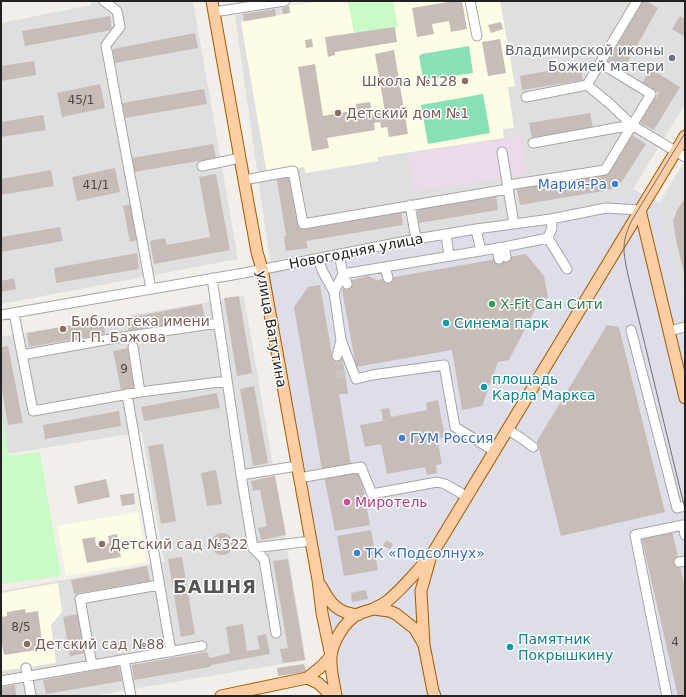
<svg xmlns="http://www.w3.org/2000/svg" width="686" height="697" font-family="'DejaVu Sans',sans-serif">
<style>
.residential{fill:#e0dfdf}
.industrial{fill:#ebdbea}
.education{fill:#fffce5}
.park{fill:#c8fbc7}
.pitch{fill:#87e1b5}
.plaza{fill:#dddee8}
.building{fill:#c7bdb8}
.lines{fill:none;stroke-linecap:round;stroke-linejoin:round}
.minor-tunnel{stroke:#c8c5c1;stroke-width:9;stroke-dasharray:9 4.5;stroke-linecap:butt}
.minor-casing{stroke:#a6a6a6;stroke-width:11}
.major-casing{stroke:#a05b00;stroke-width:13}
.minor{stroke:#fff;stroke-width:9}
.major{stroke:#fdcda3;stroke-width:11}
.tram{stroke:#707070;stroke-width:1}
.worship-dot{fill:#6b7280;stroke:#fff;stroke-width:1.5}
.education-dot{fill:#8d6e63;stroke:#fff;stroke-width:1.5}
.shop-dot{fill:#3f7fe0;stroke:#fff;stroke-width:1.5}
.leisure-dot{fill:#2e9e5b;stroke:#fff;stroke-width:1.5}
.culture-dot{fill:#0f9aa8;stroke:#fff;stroke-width:1.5}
.hotel-dot{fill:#d1479c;stroke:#fff;stroke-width:1.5}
.labels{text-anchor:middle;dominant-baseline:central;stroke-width:3;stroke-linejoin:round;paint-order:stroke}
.number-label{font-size:12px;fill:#4b4948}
.worship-label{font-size:14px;fill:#5b616d;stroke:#fff;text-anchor:end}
.education-label{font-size:14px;fill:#785e54;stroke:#fff;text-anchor:start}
.shop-label{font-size:14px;fill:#366cbe;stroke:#fff;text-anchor:start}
.street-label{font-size:14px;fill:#222;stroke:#fff}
.leisure-label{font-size:14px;fill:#27864d;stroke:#fff;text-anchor:start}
.culture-label{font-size:14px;fill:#0d838f;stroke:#fff;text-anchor:start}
.hotel-label{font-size:14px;fill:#b23c85;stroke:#fff;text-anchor:start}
.district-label{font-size:18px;font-weight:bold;letter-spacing:1px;fill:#555;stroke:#fff}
</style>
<rect width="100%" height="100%" fill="#f2eee9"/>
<path class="residential" d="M 91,1 L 193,1 L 238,259 L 1,304 L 1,23 L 91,5 Z
M 314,1 L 685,1 L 685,104 L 633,189 L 627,196 L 619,201 L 270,261 L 235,15 Z
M 685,161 L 685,306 L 659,203 Z
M 244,296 L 306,660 L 91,696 L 1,696 L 1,591 L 164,562 L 142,432 L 1,455 L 1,337 Z"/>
<path class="industrial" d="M 521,136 L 527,174 L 414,191 L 408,154 Z"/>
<path class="education" d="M 320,1 L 500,1 L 515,86 L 508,87 L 514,128 L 503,129 L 504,138 L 378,157 L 378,161 L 306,173 L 304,167 L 267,174 L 241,22 L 290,13 L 289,6 Z
M 138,512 L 147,562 L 66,576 L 57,526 Z
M 58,583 L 62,612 L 51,625 L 56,663 L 1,671 L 1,593 Z"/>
<path class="park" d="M 348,1 L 393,1 L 398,27 L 354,33 Z
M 1,410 L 9,456 L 40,452 L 61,576 L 1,584 Z"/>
<path class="pitch" d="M 469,46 L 473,73 L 426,80 L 423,78 L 419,56 L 422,54 Z
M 483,94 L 490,133 L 428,144 L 421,105 Z"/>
<path class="plaza" d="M 633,189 L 659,203 L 685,307 L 685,696 L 336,696 L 260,262 L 282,259 L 619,201 L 627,196 Z"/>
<path class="building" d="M 454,1 L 462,1 L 467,29 L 451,32 L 449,21 L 432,24 L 434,34 L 417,37 L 412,8 Z
M 643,1 L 646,1 L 658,8 L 621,74 L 606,65 Z
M 289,6 L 290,13 L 283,14 L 282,8 Z
M 275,9 L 276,16 L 244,21 L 243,14 Z
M 110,16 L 112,30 L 25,46 L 22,31 Z
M 680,16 L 685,19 L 685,37 L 672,29 Z
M 501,22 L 503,29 L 491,33 L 488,25 Z
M 395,27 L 397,42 L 335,52 L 335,55 L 328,57 L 325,37 Z
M 195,33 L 198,48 L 115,63 L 113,49 Z
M 312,39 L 313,47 L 306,48 L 305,40 Z
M 500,39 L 506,73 L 488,76 L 482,42 Z
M 394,50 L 408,134 L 389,137 L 387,127 L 381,128 L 380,122 L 374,123 L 375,130 L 327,138 L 329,148 L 312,151 L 298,67 L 315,64 L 323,116 L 357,110 L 356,104 L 370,102 L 372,114 L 385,112 L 375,54 Z
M 670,53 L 677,58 L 674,63 L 667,59 Z
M 34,61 L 36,75 L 1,81 L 1,66 Z
M 581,65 L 583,80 L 522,90 L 520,76 Z
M 651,69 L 680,87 L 654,130 L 639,122 L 654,97 L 656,98 L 659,93 L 642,83 Z
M 100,84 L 105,108 L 62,117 L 57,93 Z
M 204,89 L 207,104 L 125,118 L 122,103 Z
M 590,113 L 593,128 L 532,138 L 529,123 Z
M 43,115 L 46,130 L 1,137 L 1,122 Z
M 632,135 L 646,144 L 623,180 L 617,187 L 609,190 L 520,205 L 517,189 L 607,174 Z
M 213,144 L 216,158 L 134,172 L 132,158 Z
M 115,168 L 120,192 L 77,201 L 72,177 Z
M 51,170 L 54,186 L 1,195 L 1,179 Z
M 290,173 L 300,229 L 401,211 L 403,225 L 306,241 L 308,248 L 286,251 L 284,237 L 286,236 L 276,175 Z
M 216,174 L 230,250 L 154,264 L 150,241 L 165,238 L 167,245 L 210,237 L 199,177 Z
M 496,195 L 498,210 L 419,223 L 417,209 Z
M 685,198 L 685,273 L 684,273 L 676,240 L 673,221 L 677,210 Z
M 131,204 L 138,240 L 130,242 L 123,206 Z
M 60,227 L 63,241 L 1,252 L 1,237 Z
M 137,253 L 139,269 L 56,283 L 54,268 Z
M 526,254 L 544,276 L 548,298 L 540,300 L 509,360 L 498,362 L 482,406 L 462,410 L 452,350 L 356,367 L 342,290 L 347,284 L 348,281 L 368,276 L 377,280 Z
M 14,278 L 16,289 L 1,292 L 1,281 Z
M 320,285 L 332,355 L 337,356 L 342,355 L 348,394 L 339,394 L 351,465 L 322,470 L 294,307 L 308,287 Z
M 239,296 L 252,373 L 237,376 L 224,298 Z
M 202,304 L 205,319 L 129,332 L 126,318 Z
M 103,320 L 105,334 L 29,347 L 27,333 Z
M 607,325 L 619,327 L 665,512 L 561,536 L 537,441 Z
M 8,346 L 23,423 L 8,425 L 1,384 L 1,347 Z
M 128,348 L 135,387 L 121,390 L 113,351 Z
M 254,386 L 268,463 L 253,466 L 240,389 Z
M 217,393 L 220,408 L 144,421 L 141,407 Z
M 438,400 L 445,437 L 437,438 L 442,464 L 436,465 L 437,473 L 427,475 L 425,467 L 387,474 L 381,444 L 365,447 L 360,425 L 383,421 L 381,409 L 389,408 L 391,417 L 427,410 L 426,403 Z
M 119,411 L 121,426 L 45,439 L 43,425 Z
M 163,444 L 176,521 L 161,524 L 148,446 Z
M 216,470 L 222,504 L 207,506 L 201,473 Z
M 360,470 L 370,525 L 335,531 L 324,476 Z
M 275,476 L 286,535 L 261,540 L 258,528 L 267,526 L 260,490 L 253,491 L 251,481 Z
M 106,479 L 110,497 L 78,504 L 74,486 Z
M 134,493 L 135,504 L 122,506 L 120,495 Z
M 371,530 L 378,570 L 344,576 L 337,536 Z
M 672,531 L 685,587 L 685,696 L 678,696 L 641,536 Z
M211 544a11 11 0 1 1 22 0a11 11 0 1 1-22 0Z
M 117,534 L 121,557 L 87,563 L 82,539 L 95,537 L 96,546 L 109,543 L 108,536 Z
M 386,540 L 393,544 L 390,549 L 383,546 Z
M 182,557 L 195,634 L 181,637 L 168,559 Z
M 288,559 L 305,660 L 283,663 L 280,649 L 288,648 L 273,561 Z
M 147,566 L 150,581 L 74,594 L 71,580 Z
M 366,590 L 368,599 L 352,602 L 351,593 Z
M 25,609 L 26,613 L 38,611 L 43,649 L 4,655 L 1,638 L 1,617 L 7,616 L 7,612 Z
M 78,614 L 85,653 L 70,656 L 63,617 Z
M 243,624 L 247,651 L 260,649 L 257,636 L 266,634 L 270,654 L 211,665 L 210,667 L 134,680 L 132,665 L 207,652 L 210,658 L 230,653 L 226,627 Z
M 304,664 L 306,672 L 278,676 L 277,668 Z
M 119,666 L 122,681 L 46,694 L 43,680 Z
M 15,685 L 16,696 L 1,696 L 1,687 Z"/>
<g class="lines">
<path class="minor-tunnel" d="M 337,356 L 342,383"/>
<g class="minor-casing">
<path id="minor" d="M 104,1 L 117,11 L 120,27 L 106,45 L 151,289
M 470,1 L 477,36
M 214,12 L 285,1
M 587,85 L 609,103 L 632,125 L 685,157
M 526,97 L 587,85 L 637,1
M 533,143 L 632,125
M 502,152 L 514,224
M 202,166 L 240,158
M 244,180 L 293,171 L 303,224 L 508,189
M 508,185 L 605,170 L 651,94 L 600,63
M 410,205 L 416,239
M 476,229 L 481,251
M 446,234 L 449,256
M 548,238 L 567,269
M 504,247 L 506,257
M 497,248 L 499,259
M 339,254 L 343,274 L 347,284
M 318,259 L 323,272 L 334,292 L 341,340 L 356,379 L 372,375 L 444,365 L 455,427 L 494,451
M 385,267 L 388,278
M 212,278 L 241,475 L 297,466
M 334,292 L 343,274 L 504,247 L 548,238 L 552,228 L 551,219
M 14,313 L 33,411 L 140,392 L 227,381
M 1,315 L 244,273 L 416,239 L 476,229 L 551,219 L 606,208 L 640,210
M 631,330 L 677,508 L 685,506
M 669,331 L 685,327
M 133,347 L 140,392
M 22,355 L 110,339 L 218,323
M 337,356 L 341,340
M 127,394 L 171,652
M 507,429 L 524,440 L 533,447
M 241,475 L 253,548 L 311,541
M 299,478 L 361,467 L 372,494 L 437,482 L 445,484 L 466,496
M 253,548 L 264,559 L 276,633
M 679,562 L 685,561
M 124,660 L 131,696
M 92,665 L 80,599 L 159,585
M 26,668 L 31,696
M 1,681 L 202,646
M 667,696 L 635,535 L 683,525 L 685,535"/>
</g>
<g class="major-casing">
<path id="major" d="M 212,1 L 240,158 L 257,252 L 262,269 L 318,580 L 322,613 L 331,656
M 640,210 L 685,398
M 430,559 L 421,591 L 424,645 L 433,691 L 435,696
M 321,586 C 330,603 337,613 358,615
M 374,609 L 389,611 L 396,614 L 415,629 L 423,643
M 307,678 L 318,683 L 332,696
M 221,696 L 307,678 L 322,666 L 331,656
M 336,696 C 334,683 330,669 331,657 C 332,642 345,621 358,614 C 363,612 368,611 373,609 C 377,607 382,605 386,602 C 403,589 416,571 431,556 L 685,136"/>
</g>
<use href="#minor" class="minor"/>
<use href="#major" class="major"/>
<path class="tram" d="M 685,133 L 632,220 C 621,243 623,251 628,275 L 685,509"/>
</g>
<circle class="worship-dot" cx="672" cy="58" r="4"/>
<g class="education-dot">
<circle cx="465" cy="81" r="4"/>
<circle cx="338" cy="113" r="4"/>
<circle cx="63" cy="329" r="4"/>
<circle cx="102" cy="544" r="4"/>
<circle cx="27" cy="644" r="4"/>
</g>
<g class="shop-dot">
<circle cx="615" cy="184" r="4"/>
<circle cx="402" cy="438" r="4"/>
<circle cx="357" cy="553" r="4"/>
</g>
<circle class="leisure-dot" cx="492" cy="304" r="4"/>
<g class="culture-dot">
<circle cx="446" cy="323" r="4"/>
<circle cx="484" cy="387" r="4"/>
<circle cx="510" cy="647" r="4"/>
</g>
<circle class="hotel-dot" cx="347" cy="502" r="4"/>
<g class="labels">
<g class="number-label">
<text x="81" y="100">45/1</text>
<text x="96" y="185">41/1</text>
<text x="124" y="369">9</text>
<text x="21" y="627">8/5</text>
<text x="675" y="642">4</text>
</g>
<g class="worship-label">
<text x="664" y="50">Владимирской иконы<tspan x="664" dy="16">Божией матери</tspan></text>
</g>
<g class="education-label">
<text x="457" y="81" text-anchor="end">Школа №128</text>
<text x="346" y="113">Детский дом №1</text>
<text x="71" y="321">Библиотека имени<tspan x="71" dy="16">П. П. Бажова</tspan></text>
<text x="110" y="544">Детский сад №322</text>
<text x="35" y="644">Детский сад №88</text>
</g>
<g class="shop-label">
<text x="607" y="184" text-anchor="end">Мария-Ра</text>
<text x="410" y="438">ГУМ Россия</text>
<text x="365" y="553">ТК «Подсолнух»</text>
</g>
<g class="street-label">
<text transform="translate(356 251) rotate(-11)">Новогодняя улица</text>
<text transform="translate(272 329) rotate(80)">улица Ватутина</text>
</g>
<g class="leisure-label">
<text x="500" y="304">X-Fit Сан Сити</text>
</g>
<g class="culture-label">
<text x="454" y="323">Синема парк</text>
<text x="492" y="379">площадь<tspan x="492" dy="16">Карла Маркса</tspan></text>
<text x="518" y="639">Памятник<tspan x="518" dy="16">Покрышкину</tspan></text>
</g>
<g class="hotel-label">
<text x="355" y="502">Миротель</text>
</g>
<g class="district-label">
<text x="215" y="586">БАШНЯ</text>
</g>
</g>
<rect width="686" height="697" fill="none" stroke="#222222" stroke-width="4"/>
</svg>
